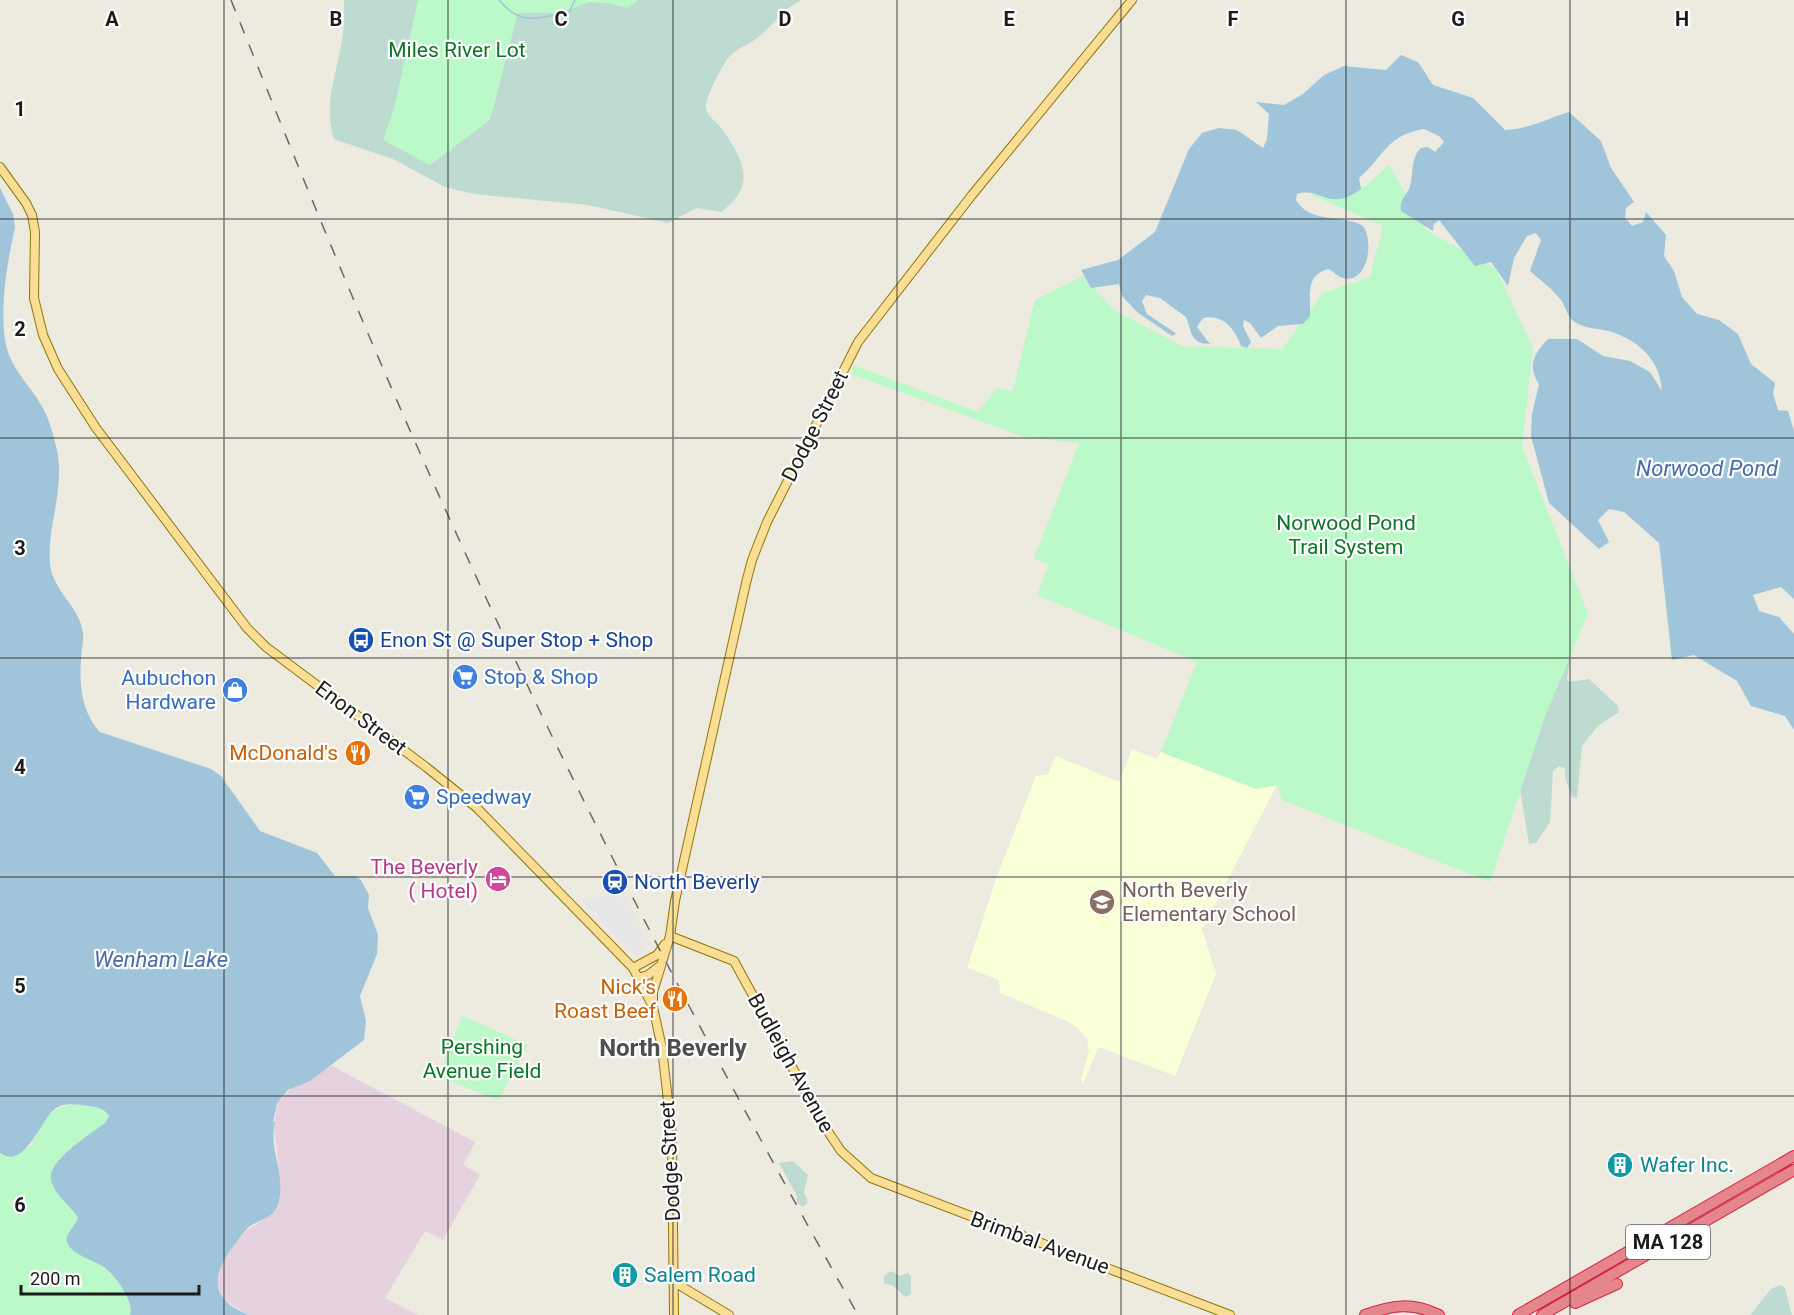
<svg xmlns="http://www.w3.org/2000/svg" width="1794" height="1315" font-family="Roboto,sans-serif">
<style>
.industrial{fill:#e6d2df}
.education{fill:#f9ffd7}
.wetland{fill:#bddbd1}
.park{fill:#bbf9c9}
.parking{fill:#e7e7e7}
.water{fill:#a0c5db}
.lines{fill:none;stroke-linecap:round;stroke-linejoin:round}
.stream{stroke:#a0c5db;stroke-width:1.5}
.major-casing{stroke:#917601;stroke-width:10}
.highway-casing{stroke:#d42446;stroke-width:12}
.major{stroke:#fbde96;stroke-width:8}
.highway{stroke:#e5868a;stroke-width:10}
.rail{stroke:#696969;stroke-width:1.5;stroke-dasharray:12 12;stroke-linecap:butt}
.grid{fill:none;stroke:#1b1b1b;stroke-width:1.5;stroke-opacity:0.55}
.labels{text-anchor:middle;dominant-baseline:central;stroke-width:4.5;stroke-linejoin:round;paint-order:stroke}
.shield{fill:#fff;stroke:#5f5f5f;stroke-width:1.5}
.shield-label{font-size:20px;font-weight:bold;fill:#1b1b1b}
.park-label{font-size:21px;fill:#0b7624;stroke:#fff}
.street-label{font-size:21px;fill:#1b1b1b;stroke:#fff}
.transit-label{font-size:21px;fill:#164399;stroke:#fff;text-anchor:start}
.shop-label{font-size:21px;fill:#366cbe;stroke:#fff;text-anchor:start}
.food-label{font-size:21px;fill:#c56008;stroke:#fff;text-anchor:end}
.hotel-label{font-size:21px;fill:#b23c85;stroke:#fff;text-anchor:end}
.education-label{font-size:21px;fill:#785e54;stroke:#fff;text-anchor:start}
.culture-label{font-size:21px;fill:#0d838f;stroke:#fff;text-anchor:start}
.water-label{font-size:22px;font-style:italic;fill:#496ba9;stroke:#fff}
.quarter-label{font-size:24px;font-weight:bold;fill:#4e4e4e;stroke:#fff}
.grid-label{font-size:20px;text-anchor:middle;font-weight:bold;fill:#1b1b1b;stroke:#fff;stroke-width:4.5;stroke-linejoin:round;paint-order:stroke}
</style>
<rect width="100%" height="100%" fill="#edeae0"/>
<path class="industrial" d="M 332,1066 L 475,1142 L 463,1165 L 480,1175 L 443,1240 L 425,1231 L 385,1298 L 418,1315 L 248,1315 L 223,1299 L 216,1282 L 220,1266 L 243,1233 L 272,1214 L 278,1159 L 274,1130 L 277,1103 L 293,1087 Z"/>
<path class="education" d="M 1132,749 L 1157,759 L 1161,752 L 1256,789 L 1277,785 L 1202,929 L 1216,974 L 1175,1076 L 1099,1047 L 1083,1084 L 1081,1079 L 1089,1052 L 1087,1039 L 1079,1029 L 1067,1021 L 1000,993 L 999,980 L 967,968 L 997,876 L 1036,776 L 1048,774 L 1056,756 L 1119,782 Z"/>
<path class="wetland" d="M 344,0 L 801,0 C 782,10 776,22 760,36 C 751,44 738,47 730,56 C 723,62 704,101 706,109 C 709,118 717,122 723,130 C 744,161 757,186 721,212 L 697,208 L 668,223 L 588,205 L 474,194 L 445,187 L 393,159 L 334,139 C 322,102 339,69 343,33 C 345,22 344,11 344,0 Z
M 1565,652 L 1570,658 L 1567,679 L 1569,682 L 1589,679 L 1618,706 L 1619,712 L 1598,726 L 1582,746 L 1577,798 L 1572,797 L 1565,778 L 1565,768 L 1559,766 L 1553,771 L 1550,822 L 1536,843 L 1529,844 L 1519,783 Z
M 793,1161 L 808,1175 L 804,1192 L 808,1202 L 803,1207 L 797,1203 L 797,1196 L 779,1163 Z
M 891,1271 L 900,1276 L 908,1273 L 911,1276 L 911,1294 L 905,1297 L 894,1286 L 884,1283 L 884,1276 Z
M 1780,1285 L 1785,1288 L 1792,1315 L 1750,1315 L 1771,1289 Z"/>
<path class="park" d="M 418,0 L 638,0 L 627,8 L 607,3 L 589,2 L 560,13 L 518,13 L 490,120 L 430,165 L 383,140 L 394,109 Z
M 1389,165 L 1426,230 L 1496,269 L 1533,348 L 1522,446 L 1588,614 L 1546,714 L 1490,882 L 1282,800 L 1277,785 L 1256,789 L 1161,752 L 1197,662 L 1037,595 L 1049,564 L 1034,559 L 1079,443 L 1024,437 L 851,374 L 853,365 L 978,412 L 997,388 L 1013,391 L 1035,300 L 1083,276 L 1114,310 L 1182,346 L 1282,349 L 1323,293 L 1370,277 L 1383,226 L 1312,195 L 1366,186 Z
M 462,1016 L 528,1045 L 498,1100 L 439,1077 Z
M 74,1104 L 97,1107 L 109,1116 L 106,1122 L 60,1158 L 57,1192 L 78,1217 L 67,1236 C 75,1257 89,1255 105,1268 C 117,1277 129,1298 132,1312 L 130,1315 L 0,1315 L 0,1153 L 4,1156 L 31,1146 C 42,1123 47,1108 74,1104 Z"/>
<path class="parking" d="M 617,891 L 620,897 L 625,898 L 649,945 L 644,948 L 646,953 L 636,957 L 605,926 L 597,913 L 593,915 L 584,906 L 585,902 Z"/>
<path class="water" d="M 1401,55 L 1418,62 L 1433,85 L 1473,98 L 1505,130 C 1529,129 1546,119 1569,112 L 1601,141 L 1611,168 L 1634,202 L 1626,208 L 1625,218 L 1632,226 L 1643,222 L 1646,212 L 1666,235 L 1664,256 L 1674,271 L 1682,297 L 1697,314 L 1719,320 L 1738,334 L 1751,364 L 1775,383 L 1773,394 L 1778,410 L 1788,411 L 1794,431 L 1794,599 L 1781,587 L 1753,595 L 1759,611 L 1779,617 L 1794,634 L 1794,730 L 1785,716 L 1751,706 L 1737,681 L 1694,655 L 1672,660 L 1659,543 L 1624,512 L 1609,509 L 1598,520 L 1609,542 L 1599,549 L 1549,503 L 1531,436 L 1532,414 L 1539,384 C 1527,365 1534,354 1548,339 L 1577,339 L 1603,356 L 1630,361 L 1650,372 L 1662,391 C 1660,361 1641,342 1612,332 C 1599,328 1582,329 1572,320 C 1567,315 1565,305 1561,300 C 1552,288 1540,280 1530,271 L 1541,240 L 1536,233 L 1527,236 L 1514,258 L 1508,286 L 1491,262 L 1475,266 L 1439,220 L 1434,224 L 1433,231 L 1401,211 C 1399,201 1405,197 1409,189 C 1415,174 1409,160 1421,148 L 1428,147 L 1435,152 L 1444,142 L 1439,136 L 1424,129 C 1386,135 1384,157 1359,178 L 1361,189 C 1329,213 1320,186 1297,194 L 1296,200 C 1311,225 1342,213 1363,226 C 1375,242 1367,288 1340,277 C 1336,275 1333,271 1328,269 C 1304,276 1311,297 1310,316 L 1303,324 L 1278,326 L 1261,338 L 1250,323 L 1244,320 L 1243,326 L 1251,342 L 1247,348 L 1241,346 C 1235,329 1223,314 1203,318 L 1197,327 L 1210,344 C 1190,344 1192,332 1186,317 L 1160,298 L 1146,295 L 1142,301 L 1147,314 L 1174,332 L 1176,334 L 1172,336 L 1137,312 L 1122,296 L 1119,284 L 1091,288 L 1081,270 L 1118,260 L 1155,232 L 1189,149 L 1202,133 L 1219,128 L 1237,130 L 1263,148 L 1267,139 L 1269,114 L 1256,102 L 1284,105 L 1303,94 L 1324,75 L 1344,66 L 1386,70 Z
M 0,188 L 13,214 L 15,227 C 7,265 0,301 5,340 C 9,366 27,382 40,403 C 49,417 53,434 57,450 C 65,492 47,524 50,563 C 52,591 80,606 83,633 C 84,641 81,651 81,660 C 79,685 82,713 100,732 L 211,769 L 221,776 L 260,831 L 317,853 L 335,876 L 355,876 L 361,880 L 369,895 L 368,908 L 378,935 L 377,954 L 360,996 L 366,1021 L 364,1040 L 310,1081 L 288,1090 L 277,1103 L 273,1122 L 275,1122 C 268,1150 287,1176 278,1204 C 274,1218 261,1219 250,1226 C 242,1233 236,1243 230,1251 C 209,1281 214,1301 249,1315 L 130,1315 C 135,1303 115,1275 105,1268 C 95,1260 71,1255 67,1242 C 64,1234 77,1225 78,1217 C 70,1206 53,1193 51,1179 C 47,1161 92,1133 106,1122 L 109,1116 C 105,1109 97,1107 89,1106 C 79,1105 65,1102 56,1108 C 41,1118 25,1171 0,1153 Z"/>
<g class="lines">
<path class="stream" d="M 499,0 C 521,27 539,18 569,12 L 575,0"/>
<g class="major-casing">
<path id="major" d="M 0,167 L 26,203 L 32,215 L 35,232 L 34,298 L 43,335 L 58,369 L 96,428 L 247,628 L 266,647 L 426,767 L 477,808 L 633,968 L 653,1007 L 662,1048 L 672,1136 L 674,1315
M 670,936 L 734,961 L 825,1127 L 841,1151 L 871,1178 L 1230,1315
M 633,968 L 657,955 L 665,944
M 638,978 L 648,975 L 661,965
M 653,1004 L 653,992 L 670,936 L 675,901 L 746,583 L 752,560 L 767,522 L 858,342 L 972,195 L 1132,0
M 674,1282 L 729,1315"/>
</g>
<g class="highway-casing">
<path id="highway" d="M 1575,1303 L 1617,1284
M 1365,1315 C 1392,1305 1412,1302 1439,1315
M 1518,1315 L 1794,1156
M 1542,1315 L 1794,1170"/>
</g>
<use href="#major" class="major"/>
<use href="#highway" class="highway"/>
<path class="rail" d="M 231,0 C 300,172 370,344 447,513 C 571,787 710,1053 858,1315"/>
</g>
<path class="grid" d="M 224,0 L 224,1315M 448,0 L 448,1315M 673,0 L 673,1315M 897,0 L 897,1315M 1121,0 L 1121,1315M 1346,0 L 1346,1315M 1570,0 L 1570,1315M 0,219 L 1794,219M 0,438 L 1794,438M 0,658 L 1794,658M 0,877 L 1794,877M 0,1096 L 1794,1096"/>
<defs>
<g id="bus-disc" transform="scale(1.35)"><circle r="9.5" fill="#1a4fb4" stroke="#fff"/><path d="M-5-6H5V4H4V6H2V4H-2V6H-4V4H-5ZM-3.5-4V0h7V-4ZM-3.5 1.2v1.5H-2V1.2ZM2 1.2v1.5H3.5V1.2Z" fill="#fff"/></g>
<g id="supermarket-disc" transform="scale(1.35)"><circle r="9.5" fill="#3f7fe0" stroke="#fff"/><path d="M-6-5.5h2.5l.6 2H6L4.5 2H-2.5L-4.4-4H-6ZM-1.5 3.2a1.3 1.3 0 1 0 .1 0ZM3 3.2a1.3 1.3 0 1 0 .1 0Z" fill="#fff"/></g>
<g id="shop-disc" transform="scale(1.35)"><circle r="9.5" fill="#3f7fe0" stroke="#fff"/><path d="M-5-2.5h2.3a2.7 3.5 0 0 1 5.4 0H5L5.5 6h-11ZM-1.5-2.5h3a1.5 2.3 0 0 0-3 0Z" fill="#fff"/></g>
<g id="restaurant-disc" transform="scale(1.35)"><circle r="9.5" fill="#e8710a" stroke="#fff"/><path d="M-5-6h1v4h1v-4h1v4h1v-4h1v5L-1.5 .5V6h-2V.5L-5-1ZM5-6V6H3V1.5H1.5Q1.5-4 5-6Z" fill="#fff"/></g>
<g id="hotel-disc" transform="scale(1.35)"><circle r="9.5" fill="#d1479c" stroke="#fff"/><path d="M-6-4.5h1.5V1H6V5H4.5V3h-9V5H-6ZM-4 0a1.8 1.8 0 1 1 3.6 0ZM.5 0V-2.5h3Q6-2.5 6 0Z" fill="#fff"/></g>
<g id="station-disc" transform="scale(1.35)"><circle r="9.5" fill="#1a4fb4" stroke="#fff"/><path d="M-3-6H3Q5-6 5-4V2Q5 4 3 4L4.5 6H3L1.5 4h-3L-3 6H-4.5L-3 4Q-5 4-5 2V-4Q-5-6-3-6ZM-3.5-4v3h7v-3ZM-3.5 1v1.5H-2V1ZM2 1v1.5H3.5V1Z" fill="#fff"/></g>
<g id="school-disc" transform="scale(1.35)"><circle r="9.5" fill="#8d6e63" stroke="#fff"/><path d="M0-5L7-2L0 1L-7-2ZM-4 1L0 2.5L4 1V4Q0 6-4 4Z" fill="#fff"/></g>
<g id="building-disc" transform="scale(1.35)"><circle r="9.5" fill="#0f9aa8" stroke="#fff"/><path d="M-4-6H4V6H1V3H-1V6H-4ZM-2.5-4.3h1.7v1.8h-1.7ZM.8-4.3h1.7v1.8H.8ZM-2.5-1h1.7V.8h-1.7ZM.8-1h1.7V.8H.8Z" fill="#fff"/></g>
</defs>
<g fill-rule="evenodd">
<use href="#bus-disc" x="361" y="640"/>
<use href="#supermarket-disc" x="465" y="677"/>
<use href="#shop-disc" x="235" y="690"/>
<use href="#restaurant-disc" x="358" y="753"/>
<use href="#supermarket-disc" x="417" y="797"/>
<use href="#hotel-disc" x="498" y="879"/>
<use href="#station-disc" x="615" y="882"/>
<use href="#school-disc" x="1102" y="902"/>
<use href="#restaurant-disc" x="675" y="999"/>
<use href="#building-disc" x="1620" y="1165"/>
<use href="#building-disc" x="625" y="1275"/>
</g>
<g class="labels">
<rect class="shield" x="1626" y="1225" width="84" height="34" rx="4.5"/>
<g class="shield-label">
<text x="1668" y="1242">MA 128</text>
</g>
<g class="park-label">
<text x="457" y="50">Miles River Lot</text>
<text x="1346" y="523">Norwood Pond<tspan x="1346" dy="24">Trail System</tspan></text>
<text x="482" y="1047">Pershing<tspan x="482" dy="24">Avenue Field</tspan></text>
</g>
<g class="street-label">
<text transform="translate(815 426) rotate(-63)">Dodge Street</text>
<text transform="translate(361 718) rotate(37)">Enon Street</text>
<text transform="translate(791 1063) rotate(61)">Budleigh Avenue</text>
<text transform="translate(670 1161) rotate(-93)">Dodge Street</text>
<text transform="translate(1040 1243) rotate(20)">Brimbal Avenue</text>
</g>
<g class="transit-label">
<text x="380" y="640">Enon St @ Super Stop + Shop</text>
<text x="634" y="882">North Beverly</text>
</g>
<g class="shop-label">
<text x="484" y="677">Stop &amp; Shop</text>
<text x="216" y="678" text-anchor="end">Aubuchon<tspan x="216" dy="24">Hardware</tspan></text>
<text x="436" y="797">Speedway</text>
</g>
<g class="food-label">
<text x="338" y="753">McDonald's</text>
<text x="656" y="987">Nick's<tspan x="656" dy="24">Roast Beef</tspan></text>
</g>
<g class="hotel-label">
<text x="478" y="867">The Beverly<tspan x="478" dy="24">( Hotel)</tspan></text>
</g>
<g class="education-label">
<text x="1122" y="890">North Beverly<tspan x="1122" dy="24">Elementary School</tspan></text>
</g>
<g class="culture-label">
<text x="1640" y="1165">Wafer Inc.</text>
<text x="644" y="1275">Salem Road</text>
</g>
<g class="water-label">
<text x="1707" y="468">Norwood Pond</text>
<text x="161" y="959">Wenham Lake</text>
</g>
<g class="quarter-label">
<text x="673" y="1048">North Beverly</text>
</g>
</g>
<g class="grid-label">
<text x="112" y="26">A</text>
<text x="336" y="26">B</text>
<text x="561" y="26">C</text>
<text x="785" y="26">D</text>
<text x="1009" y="26">E</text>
<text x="1233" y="26">F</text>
<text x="1458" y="26">G</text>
<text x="1682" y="26">H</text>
<text x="20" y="116">1</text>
<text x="20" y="336">2</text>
<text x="20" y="555">3</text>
<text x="20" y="774">4</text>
<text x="20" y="993">5</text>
<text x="20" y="1212">6</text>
</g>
<path d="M21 1285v9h178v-9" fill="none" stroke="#1b1b1b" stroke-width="3"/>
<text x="30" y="1285" font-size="18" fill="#1b1b1b" stroke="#ffffff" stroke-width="4.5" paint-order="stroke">200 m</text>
</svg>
